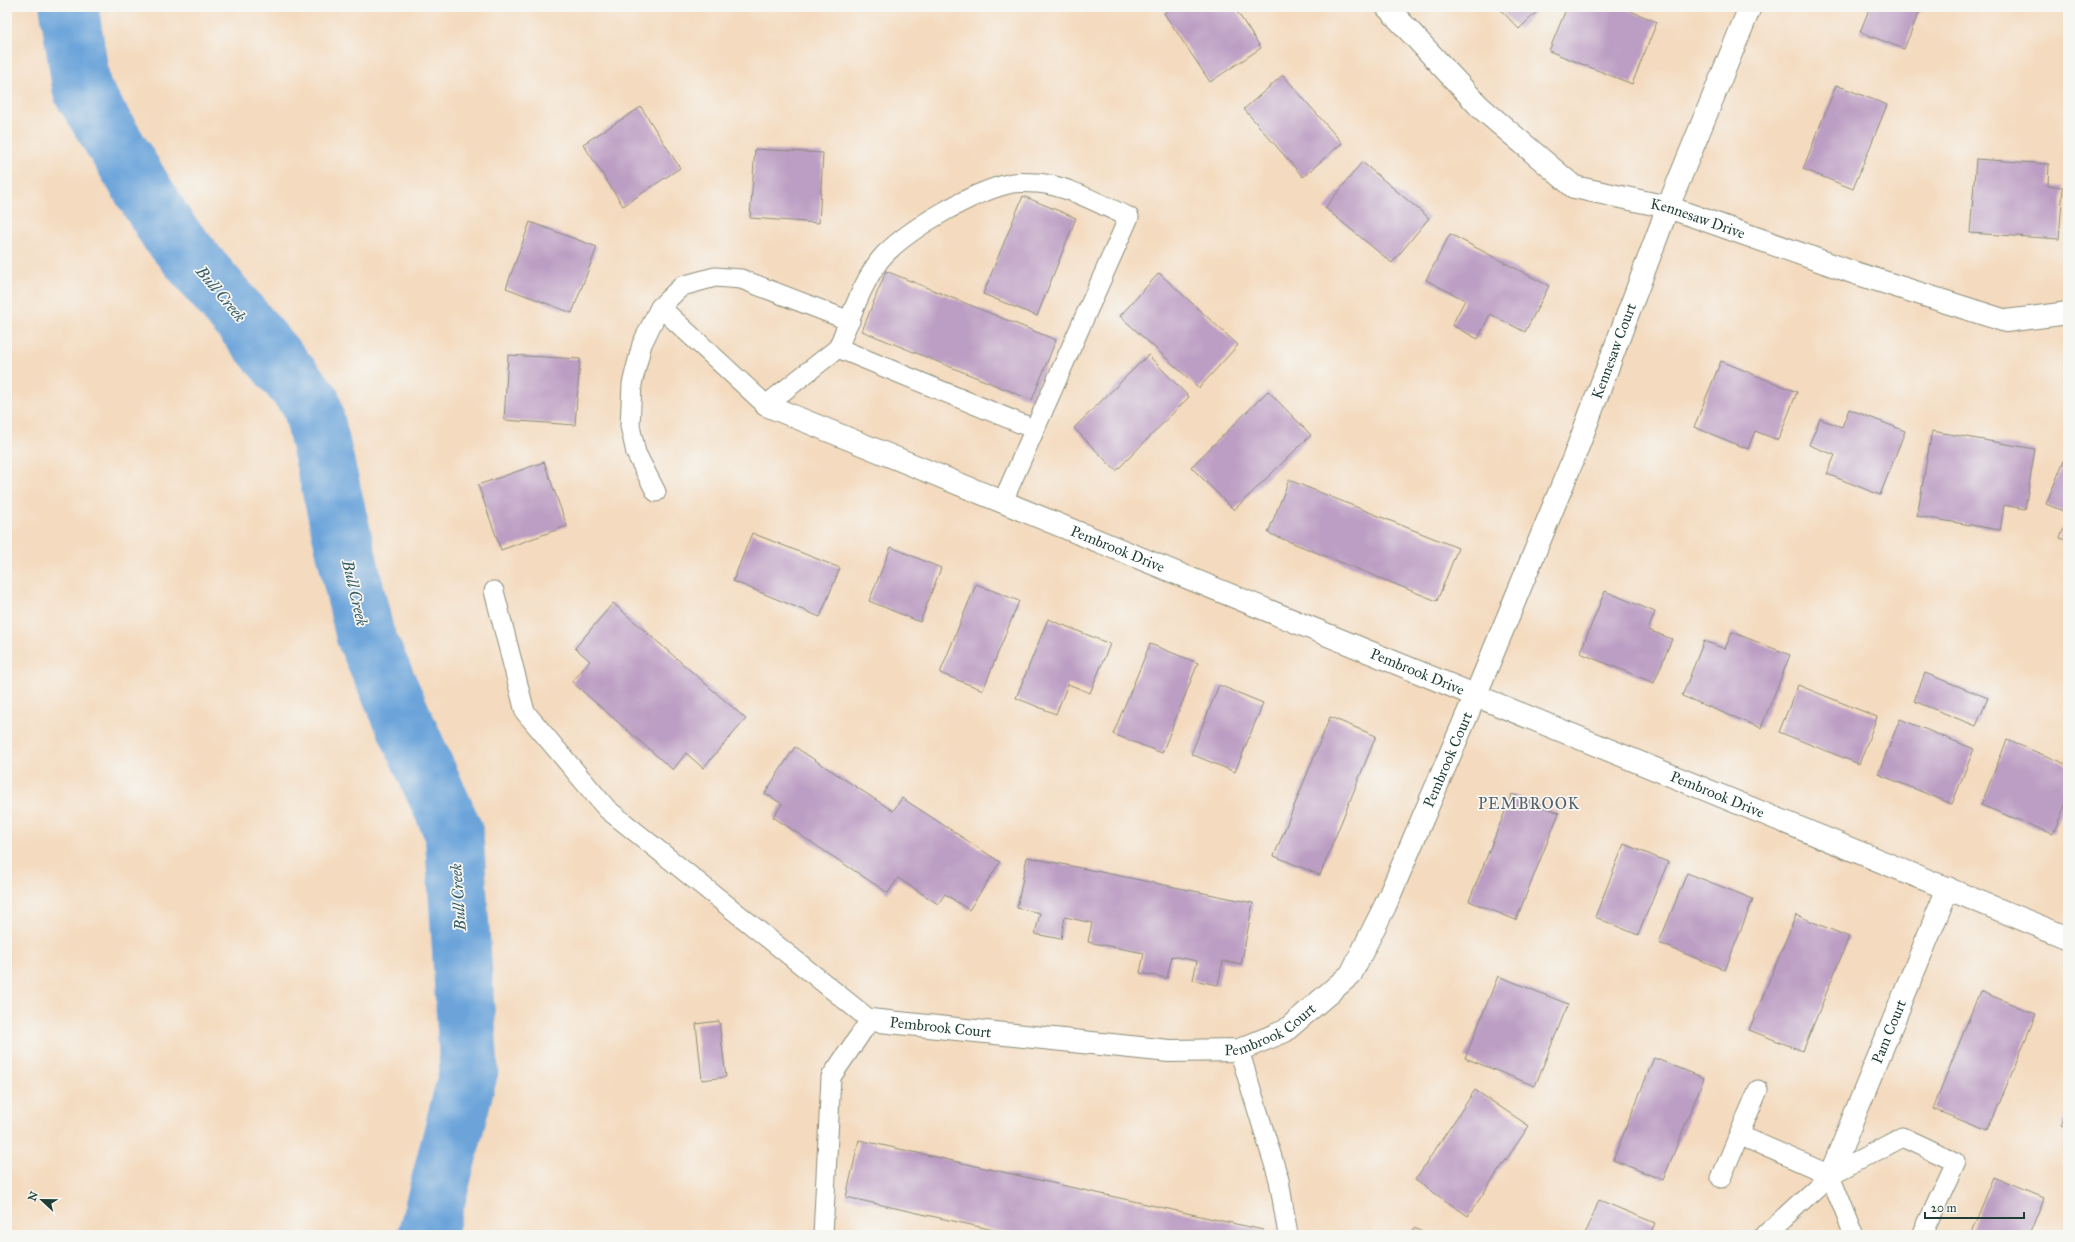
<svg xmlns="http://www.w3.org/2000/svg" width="2075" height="1242" font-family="'IM FELL Great Primer',serif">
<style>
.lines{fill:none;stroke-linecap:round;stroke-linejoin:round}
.river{stroke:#6ca4da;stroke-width:59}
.building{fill:#bc9dc3}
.lane-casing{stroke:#8a8c79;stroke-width:21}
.street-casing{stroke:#8a8c79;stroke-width:24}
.lane{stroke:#fff;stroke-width:19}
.street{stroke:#fff;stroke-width:22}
.labels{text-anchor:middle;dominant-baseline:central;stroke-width:3.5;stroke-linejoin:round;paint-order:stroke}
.street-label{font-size:15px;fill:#1f3d34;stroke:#f6f6f2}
.water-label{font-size:16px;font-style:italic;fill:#365c66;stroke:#f6f6f2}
.neighbourhood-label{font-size:16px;letter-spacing:1px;fill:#565f66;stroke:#f6f6f2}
</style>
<rect width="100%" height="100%" fill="#f6f6f2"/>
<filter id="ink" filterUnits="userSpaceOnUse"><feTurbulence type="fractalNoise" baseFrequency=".025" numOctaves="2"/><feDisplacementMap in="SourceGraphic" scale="8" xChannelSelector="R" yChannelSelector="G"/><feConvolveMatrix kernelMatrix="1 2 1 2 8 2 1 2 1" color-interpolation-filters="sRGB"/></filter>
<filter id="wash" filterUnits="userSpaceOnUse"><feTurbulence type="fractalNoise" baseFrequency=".012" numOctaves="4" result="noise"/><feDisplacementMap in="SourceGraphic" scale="16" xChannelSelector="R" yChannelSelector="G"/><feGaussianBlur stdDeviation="0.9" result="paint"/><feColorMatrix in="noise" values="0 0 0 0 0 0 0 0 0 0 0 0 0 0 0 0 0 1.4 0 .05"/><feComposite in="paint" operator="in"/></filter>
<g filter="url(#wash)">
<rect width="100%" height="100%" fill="#f4dabe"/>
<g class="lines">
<path class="river" d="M 69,7 L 82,90 L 168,231 L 311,402 L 365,635 L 454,833 L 469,1070 L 427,1235"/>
</g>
<g id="blocks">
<path class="building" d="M 1173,7 L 1234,7 L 1261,48 L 1210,82 L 1164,13 Z
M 1498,7 L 1542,7 L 1519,29 Z
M 1567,7 L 1621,7 L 1657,22 L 1632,84 L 1549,51 Z
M 1870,7 L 1921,7 L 1904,49 L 1860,32 Z
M 1283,75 L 1342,143 L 1303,177 L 1244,109 Z
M 1836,85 L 1887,105 L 1853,189 L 1803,169 Z
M 641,107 L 680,168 L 623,206 L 583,144 Z
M 755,149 L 823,153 L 819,223 L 750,218 Z
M 1976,159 L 2049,164 L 2048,186 L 2063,187 L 2059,239 L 1970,233 Z
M 1362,162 L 1429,218 L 1392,263 L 1325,208 Z
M 1023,196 L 1076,218 L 1037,316 L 983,294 Z
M 530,222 L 597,247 L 572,313 L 506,288 Z
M 1450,234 L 1549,286 L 1525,332 L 1490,314 L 1478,339 L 1452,325 L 1465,300 L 1426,280 Z
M 886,271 L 1056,340 L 1032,400 L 862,331 Z
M 1159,273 L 1238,345 L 1199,388 L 1120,316 Z
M 508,355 L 580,359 L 575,425 L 504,420 Z
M 1148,355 L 1189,397 L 1116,471 L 1074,428 Z
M 1721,361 L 1797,392 L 1778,440 L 1755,431 L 1748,449 L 1694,427 Z
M 1268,391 L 1311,435 L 1234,510 L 1191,467 Z
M 1849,409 L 1905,431 L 1880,495 L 1827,474 L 1835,455 L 1809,445 L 1820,419 L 1842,427 Z
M 1932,431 L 2035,449 L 2025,509 L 2004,505 L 2000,530 L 1917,516 Z
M 2065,458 L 2068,460 L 2068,513 L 2046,504 Z
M 544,462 L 567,526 L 501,550 L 478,485 Z
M 1289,480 L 1458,548 L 1437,601 L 1268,533 Z
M 2068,517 L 2068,541 L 2060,538 Z
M 752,533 L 840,568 L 820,617 L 733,581 Z
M 891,547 L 941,568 L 920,622 L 869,601 Z
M 976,584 L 1019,601 L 983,690 L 940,673 Z
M 1605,591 L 1655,612 L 1648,630 L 1672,639 L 1654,683 L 1580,653 Z
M 613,603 L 746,719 L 703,768 L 686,753 L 673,770 L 572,682 L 590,661 L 575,648 Z
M 1048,619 L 1110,644 L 1090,693 L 1068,684 L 1056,714 L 1016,698 Z
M 1732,632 L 1790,655 L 1761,728 L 1682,696 L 1704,641 L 1725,649 Z
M 1150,644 L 1198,663 L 1162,753 L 1113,734 Z
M 1925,673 L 1988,698 L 1976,726 L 1914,701 Z
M 1219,685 L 1263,703 L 1235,772 L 1191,754 Z
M 1798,685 L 1877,717 L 1859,764 L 1779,732 Z
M 1330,717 L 1376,736 L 1320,875 L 1274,856 Z
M 1900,719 L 1974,749 L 1952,804 L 1878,774 Z
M 2007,740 L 2068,765 L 2068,798 L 2053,834 L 1981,805 Z
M 795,747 L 893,811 L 902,798 L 1000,862 L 969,910 L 945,894 L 938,904 L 898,878 L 888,893 L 773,817 L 782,804 L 765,793 Z
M 1512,794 L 1559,813 L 1516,920 L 1469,901 Z
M 1624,844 L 1668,862 L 1638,935 L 1595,917 Z
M 1027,857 L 1253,903 L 1241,965 L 1223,961 L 1218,985 L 1193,980 L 1197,961 L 1172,956 L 1167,978 L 1140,973 L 1144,953 L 1088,942 L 1092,923 L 1065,917 L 1061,939 L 1035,934 L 1040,913 L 1017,908 Z
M 1687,873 L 1753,899 L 1725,970 L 1659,943 Z
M 1796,915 L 1849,937 L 1803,1051 L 1749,1030 Z
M 1498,976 L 1568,1004 L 1535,1086 L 1465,1058 Z
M 1980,991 L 2036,1014 L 1988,1131 L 1933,1109 Z
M 719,1021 L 726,1077 L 702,1080 L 696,1024 Z
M 1654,1058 L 1704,1078 L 1663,1180 L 1613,1160 Z
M 1475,1090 L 1529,1126 L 1468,1216 L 1415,1180 Z
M 2068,1109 L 2068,1127 L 2062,1125 Z
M 859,1140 L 1263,1230 L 1262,1235 L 1016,1235 L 846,1197 Z
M 1994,1177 L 2044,1198 L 2029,1235 L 1970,1235 Z
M 1599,1200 L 1655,1223 L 1650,1235 L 1585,1235 Z
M 1414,1228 L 1428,1235 L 1410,1235 Z"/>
</g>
</g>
<g filter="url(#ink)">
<use href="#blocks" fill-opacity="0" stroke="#8a8c79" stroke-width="1"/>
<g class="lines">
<g class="lane-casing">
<path id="lane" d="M 660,307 L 766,405 L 838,348
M 656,492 L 636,453 L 630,426 L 632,384 L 642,344 L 660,307 L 682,286 L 715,277 L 741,279 L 850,321
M 1003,501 L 1129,217 C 1101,205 1069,186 1038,183 C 1029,183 1016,181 1008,184 C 971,193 912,227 885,254 C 865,274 849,322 838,348 L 1034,429
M 494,591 L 525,712 L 607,809 L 870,1020 L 831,1077 L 823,1235
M 1239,1050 L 1279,1180 L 1288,1235
M 1758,1090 L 1739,1135 L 1830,1175 L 1854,1235
M 1721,1178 L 1739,1135
M 1765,1235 L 1830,1175 L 1903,1137 L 1956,1162 L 1923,1233"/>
</g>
<g class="street-casing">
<g id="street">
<path id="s1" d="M 1387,7 L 1480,107 L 1574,187 L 1668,207 L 1852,272 L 2006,321 L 2068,313"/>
<path id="s2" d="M 766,405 L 2068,938"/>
<path id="s3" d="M 870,1020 L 1169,1051 L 1239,1050 L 1285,1031 L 1351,974 L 1385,906 L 1476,694 L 1574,457 L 1668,207 L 1750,7"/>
<path id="s4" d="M 1830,1175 L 1948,888"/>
</g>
</g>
<use href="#lane" class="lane"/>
<use href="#street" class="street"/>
</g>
</g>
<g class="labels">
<g class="street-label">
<text stroke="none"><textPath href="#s1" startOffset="388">Kennesaw Drive</textPath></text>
<text stroke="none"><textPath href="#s3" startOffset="1184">Kennesaw Court</textPath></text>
<text stroke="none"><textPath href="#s2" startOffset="380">Pembrook Drive</textPath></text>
<text stroke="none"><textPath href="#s2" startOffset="704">Pembrook Drive</textPath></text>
<text stroke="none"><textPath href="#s3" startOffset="743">Pembrook Court</textPath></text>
<text stroke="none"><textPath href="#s2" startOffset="1028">Pembrook Drive</textPath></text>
<text stroke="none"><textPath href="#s3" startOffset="407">Pembrook Court</textPath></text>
<text stroke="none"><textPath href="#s3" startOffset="71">Pembrook Court</textPath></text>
<text stroke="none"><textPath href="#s4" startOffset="155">Pam Court</textPath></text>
</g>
<g class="water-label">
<text transform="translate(221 294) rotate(50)">Bull Creek</text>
<text transform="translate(355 593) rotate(77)">Bull Creek</text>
<text transform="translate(458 897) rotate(-94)">Bull Creek</text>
</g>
<g class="neighbourhood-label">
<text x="1529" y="803">PEMBROOK</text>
</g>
</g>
<rect width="2075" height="1242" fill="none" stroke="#f6f6f2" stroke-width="24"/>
<g transform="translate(42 1200) rotate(292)" stroke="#f6f6f2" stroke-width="3" paint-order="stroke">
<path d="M0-3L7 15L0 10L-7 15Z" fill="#1f3d34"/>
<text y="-6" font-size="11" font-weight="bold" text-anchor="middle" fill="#1f3d34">N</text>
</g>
<path d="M1925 1212v6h99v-6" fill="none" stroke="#1f3d34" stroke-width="2"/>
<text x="1931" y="1212" font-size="12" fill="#1f3d34" stroke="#f6f6f2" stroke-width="3" paint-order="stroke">20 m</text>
</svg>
